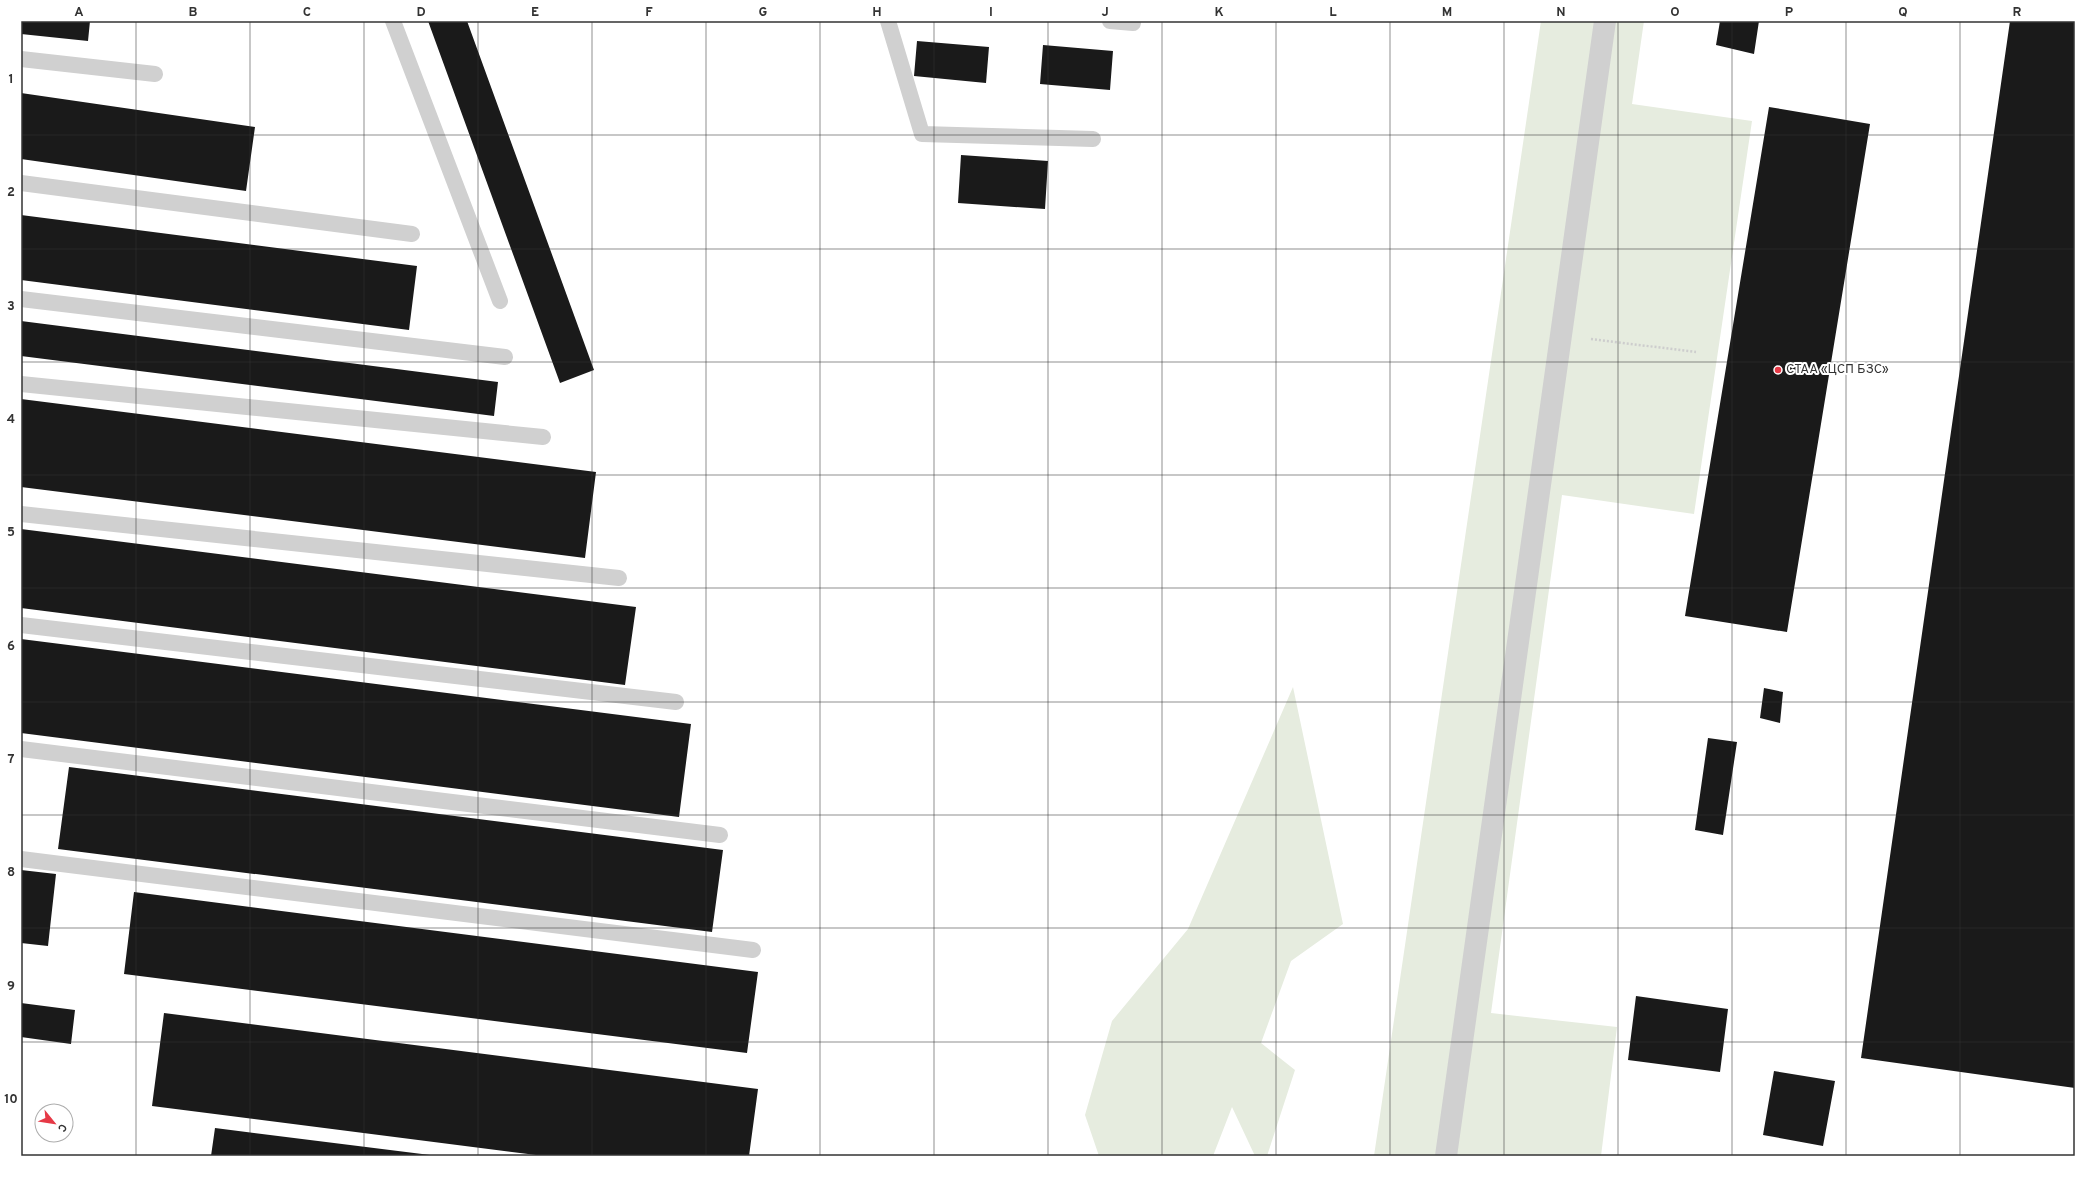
<svg xmlns="http://www.w3.org/2000/svg" width="2096" height="1177" font-family="Overpass,sans-serif">
<style>
.green{fill:#e6ecdf}
.building{fill:#1a1a1a}
.lines{fill:none;stroke-linecap:round;stroke-linejoin:round}
.path{stroke:#cdcdcd;stroke-width:2.5;stroke-dasharray:2 2;stroke-linecap:butt}
.lane{stroke:#d0d0d0;stroke-width:16}
.street{stroke:#d0d0d0;stroke-width:22}
.grid{fill:none;stroke:#333;stroke-width:1;stroke-opacity:0.55}
.poi-dot{fill:#e63946;stroke:#fff;stroke-width:1.5}
.labels{text-anchor:middle;dominant-baseline:central;stroke-width:4;stroke-linejoin:round;paint-order:stroke}
.poi-label{font-size:13px;fill:#333;stroke:#fff;text-anchor:start}
.neatline{fill:none;stroke:#333;stroke-width:1.5}
.grid-label{font-size:13px;text-anchor:middle;font-weight:bold;fill:#333}
</style>
<rect width="100%" height="100%" fill="#fff"/>
<path class="green" d="M 1541,21 L 1644,21 L 1632,104 L 1752,121 L 1694,514 L 1562,495 L 1491,1013 L 1617,1027 L 1601,1156 L 1374,1156 Z
M 1293,687 L 1343,924 L 1291,961 L 1261,1043 L 1295,1070 L 1267,1156 L 1255,1156 L 1232,1107 L 1213,1156 L 1099,1156 L 1085,1115 L 1112,1021 L 1188,929 Z"/>
<path class="building" d="M 21,21 L 90,21 L 88,41 L 21,34 Z
M 428,21 L 467,21 L 594,370 L 560,383 Z
M 1720,21 L 1759,21 L 1754,54 L 1716,45 Z
M 2010,21 L 2075,21 L 2075,1088 L 1861,1058 Z
M 917,41 L 989,47 L 986,83 L 914,76 Z
M 1043,45 L 1113,51 L 1110,90 L 1040,84 Z
M 21,93 L 255,127 L 246,191 L 21,159 Z
M 1769,107 L 1870,124 L 1787,632 L 1685,616 Z
M 961,155 L 1048,161 L 1045,209 L 958,203 Z
M 21,215 L 417,266 L 409,330 L 21,280 Z
M 21,321 L 498,382 L 494,416 L 21,356 Z
M 21,399 L 596,472 L 585,558 L 21,487 Z
M 21,529 L 636,607 L 625,685 L 21,608 Z
M 21,639 L 691,724 L 679,817 L 21,733 Z
M 1764,688 L 1783,692 L 1780,723 L 1760,718 Z
M 1708,738 L 1737,742 L 1723,835 L 1695,830 Z
M 69,767 L 723,850 L 712,932 L 58,849 Z
M 21,870 L 56,874 L 48,946 L 21,943 Z
M 134,892 L 758,972 L 747,1053 L 124,974 Z
M 1636,996 L 1728,1009 L 1720,1072 L 1628,1060 Z
M 21,1003 L 75,1010 L 71,1044 L 21,1037 Z
M 164,1013 L 758,1089 L 749,1156 L 544,1156 L 152,1106 Z
M 1774,1071 L 1835,1081 L 1823,1146 L 1763,1135 Z
M 215,1128 L 430,1155 L 430,1156 L 211,1156 Z"/>
<g class="lines">
<path class="path" d="M 1591,339 L 1696,352"/>
<path class="lane" d="M 393,21 L 500,301
M 888,21 L 922,134 L 1093,139
M 1110,21 L 1133,23
M 21,59 L 155,74
M 21,183 L 412,234
M 21,299 L 505,357
M 21,384 L 543,437
M 21,514 L 619,578
M 21,625 L 676,702
M 21,749 L 720,835
M 21,859 L 753,950"/>
<path class="street" d="M 1446,1156 L 1605,21"/>
</g>
<path class="grid" d="M 136,21 L 136,1156M 250,21 L 250,1156M 364,21 L 364,1156M 478,21 L 478,1156M 592,21 L 592,1156M 706,21 L 706,1156M 820,21 L 820,1156M 934,21 L 934,1156M 1048,21 L 1048,1156M 1162,21 L 1162,1156M 1276,21 L 1276,1156M 1390,21 L 1390,1156M 1504,21 L 1504,1156M 1618,21 L 1618,1156M 1732,21 L 1732,1156M 1846,21 L 1846,1156M 1960,21 L 1960,1156M 21,135 L 2075,135M 21,249 L 2075,249M 21,362 L 2075,362M 21,475 L 2075,475M 21,588 L 2075,588M 21,702 L 2075,702M 21,815 L 2075,815M 21,928 L 2075,928M 21,1042 L 2075,1042"/>
<circle class="poi-dot" cx="1778" cy="370" r="4"/>
<g class="labels">
<g class="poi-label">
<text x="1786" y="370">СТАА «ЦСП БЗС»</text>
</g>
</g>
<rect width="2096" height="1177" fill="none" stroke="#ffffff" stroke-width="44"/>
<g transform="translate(54 1123) rotate(120)"><circle r="19" fill="#ffffff" stroke="#adadad"/>
<path d="M0-3L7 15L0 10L-7 15Z" fill="#e63946"/>
<text y="-6" font-size="11" font-weight="bold" text-anchor="middle" fill="#333333">С</text>
</g>
<rect x="22" y="22" width="2052" height="1133" class="neatline"/>
<g class="grid-label">
<text x="79" y="16">A</text>
<text x="193" y="16">B</text>
<text x="307" y="16">C</text>
<text x="421" y="16">D</text>
<text x="535" y="16">E</text>
<text x="649" y="16">F</text>
<text x="763" y="16">G</text>
<text x="877" y="16">H</text>
<text x="991" y="16">I</text>
<text x="1105" y="16">J</text>
<text x="1219" y="16">K</text>
<text x="1333" y="16">L</text>
<text x="1447" y="16">M</text>
<text x="1561" y="16">N</text>
<text x="1675" y="16">O</text>
<text x="1789" y="16">P</text>
<text x="1903" y="16">Q</text>
<text x="2017" y="16">R</text>
<text x="11" y="83">1</text>
<text x="11" y="196">2</text>
<text x="11" y="310">3</text>
<text x="11" y="423">4</text>
<text x="11" y="536">5</text>
<text x="11" y="650">6</text>
<text x="11" y="763">7</text>
<text x="11" y="876">8</text>
<text x="11" y="990">9</text>
<text x="11" y="1103">10</text>
</g>
</svg>
